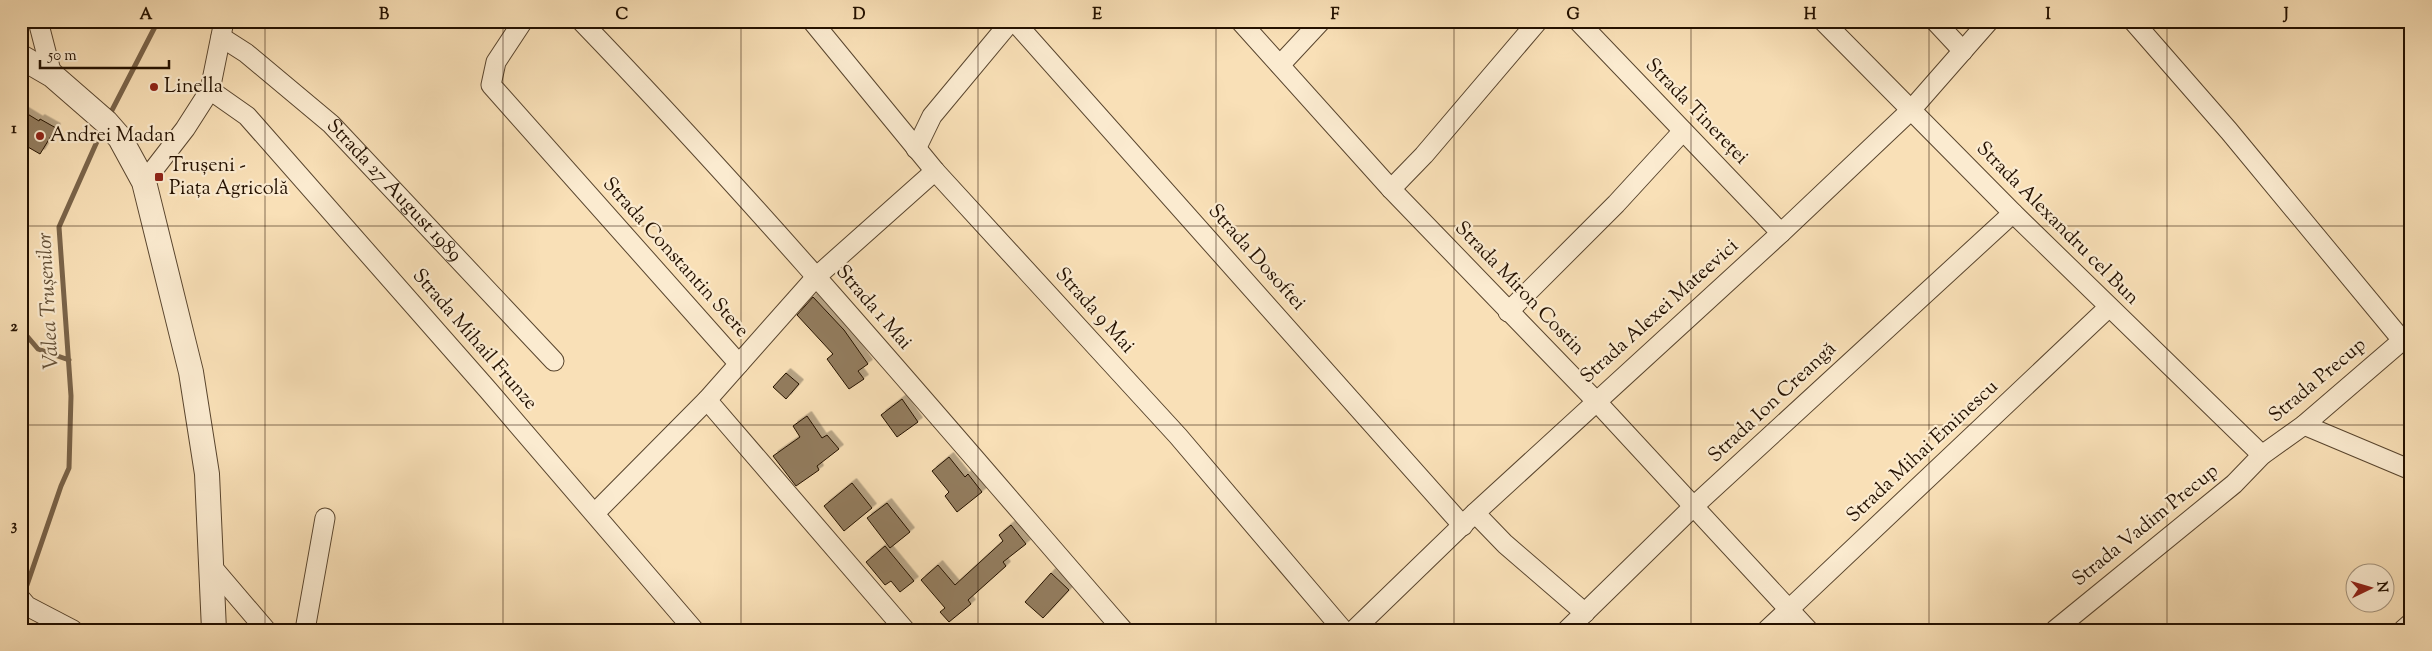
<svg xmlns="http://www.w3.org/2000/svg" width="2432" height="651" font-family="'Sorts Mill Goudy',serif">
<style>
.lines{fill:none;stroke-linecap:round;stroke-linejoin:round}
.stream{stroke:#796349;stroke-width:5}
.building{fill:#937d5f;stroke:#241100;filter:url(#shadow)}
.minor-casing{stroke:#59452e;stroke-width:21}
.tertiary-casing{stroke:#59452e;stroke-width:26}
.minor{stroke:#fbebd0;stroke-width:19}
.tertiary{stroke:#fbebd0;stroke-width:24}
.grid{fill:none;stroke:#241100;stroke-width:1;stroke-opacity:0.55}
.poi-dot{fill:#8f2418;stroke:#fbebd0;stroke-width:2}
.labels{text-anchor:middle;dominant-baseline:central;stroke-width:4.5;stroke-linejoin:round;paint-order:stroke}
.poi-label{font-size:20px;fill:#241100;stroke:#fbebd0;text-anchor:start}
.street-label{font-size:20px;fill:#241100;stroke:#fbebd0}
.water-label{font-size:21px;font-style:italic;fill:#634f36;stroke:#fbebd0}
.neatline{fill:none;stroke:#241100;stroke-width:2}
.grid-label{font-size:16px;text-anchor:middle;font-weight:bold;fill:#241100}
</style>
<defs>
<filter id="shadow"><feDropShadow dx="4.5" dy="-4.5" stdDeviation="0" flood-color="#0004"/></filter>
</defs>
<rect width="100%" height="100%" fill="#f9e0b7"/>
<filter id="stains"><feTurbulence type="fractalNoise" baseFrequency=".004" numOctaves="4"/><feColorMatrix values="0 0 0 0 .2 0 0 0 0 .09 0 0 0 0 .02 0 0 0 .5 -.17"/></filter>
<radialGradient id="worn" r=".72"><stop offset=".6" stop-color="#630" stop-opacity="0"/><stop offset="1" stop-color="#630" stop-opacity=".3"/></radialGradient>
<g class="lines">
<path class="stream" d="M 109,116 L 158,21
M 21,329 L 38,349 L 69,360
M 21,590 L 27,585 L 61,486 L 69,468 L 71,396 L 59,227 L 103,128"/>
</g>
<path class="building" d="M 21,110 L 39,121 L 40,119 L 56,128 L 40,154 L 21,143 Z
M 813,297 L 844,330 L 868,364 L 858,371 L 864,379 L 849,389 L 827,359 L 833,354 L 797,315 Z
M 786,373 L 799,384 L 786,399 L 773,387 Z
M 902,399 L 918,422 L 897,437 L 881,415 Z
M 807,416 L 822,438 L 827,435 L 839,449 L 817,466 L 819,470 L 796,486 L 773,456 L 800,437 L 793,426 Z
M 949,457 L 965,477 L 968,474 L 982,492 L 957,512 L 945,496 L 949,492 L 932,471 Z
M 852,483 L 872,508 L 844,531 L 824,506 Z
M 887,503 L 910,532 L 890,548 L 867,518 Z
M 1011,525 L 1026,544 L 1003,562 L 1006,566 L 968,600 L 971,604 L 949,622 L 940,612 L 945,608 L 921,580 L 938,565 L 955,585 L 1003,541 L 999,535 Z
M 885,546 L 914,581 L 900,592 L 891,581 L 885,585 L 866,562 Z
M 1051,573 L 1069,590 L 1043,618 L 1025,602 Z"/>
<g class="lines">
<g class="minor-casing">
<g id="minor">
<path d="M 38,21 L 52,75"/>
<path d="M 523,21 L 496,62 L 491,85 L 739,364"/>
<path d="M 581,21 C 770,217 945,425 1123,630"/>
<path d="M 812,21 L 935,171 L 1178,436 L 1343,630"/>
<path d="M 1014,21 L 1463,526"/>
<path d="M 1240,21 L 1391,189 L 1596,401 L 1808,630"/>
<path d="M 1578,21 L 1781,233"/>
<path d="M 1823,21 L 2013,213 L 2262,455"/>
<path d="M 1935,21 L 1963,51"/>
<path d="M 2133,21 L 2229,131 L 2402,340"/>
<path id="s1" d="M 221,37 L 246,53 L 331,124 L 554,361"/>
<path d="M 1280,65 L 1321,21"/>
<path d="M 210,90 L 247,116 L 488,390 L 694,630"/>
<path d="M 916,149 L 932,116 L 1011,21"/>
<path d="M 144,182 L 185,129 L 210,90 L 224,21"/>
<path d="M 1391,189 L 1424,155 L 1538,21"/>
<path d="M 1508,312 L 1616,204 L 1683,131"/>
<path d="M 707,400 L 905,630"/>
<path d="M 2304,425 L 2411,470"/>
<path d="M 595,513 L 707,400 L 816,277 L 935,171"/>
<path d="M 1475,513 L 1505,544 L 1585,613"/>
<path d="M 213,568 L 266,630"/>
<path d="M 21,599 L 27,606 L 73,630"/>
<path d="M 305,630 L 325,518"/>
<path d="M 1354,630 L 1475,513 L 1781,233 L 1911,110 L 1989,21"/>
<path d="M 1567,630 L 1694,506 L 2013,213"/>
<path d="M 1767,630 L 2109,307"/>
<path d="M 2055,630 L 2234,484 L 2262,455 L 2304,425 L 2411,333"/>
<path d="M 2403,630 L 2411,623"/>
</g>
</g>
<g class="tertiary-casing">
<path id="tertiary" d="M 21,57 L 52,75 L 106,122 L 120,138 L 144,182 L 191,372 L 207,474 L 214,630"/>
</g>
<use href="#minor" class="minor"/>
<use href="#tertiary" class="tertiary"/>
</g>
<path class="grid" d="M 265,21 L 265,630M 503,21 L 503,630M 741,21 L 741,630M 978,21 L 978,630M 1216,21 L 1216,630M 1454,21 L 1454,630M 1691,21 L 1691,630M 1929,21 L 1929,630M 2167,21 L 2167,630M 21,226 L 2411,226M 21,425 L 2411,425"/>
<g class="poi-dot">
<circle cx="154" cy="87" r="5"/>
<circle cx="40" cy="136" r="5"/>
<rect x="154" y="172" width="10" height="10" rx="2.5"/>
</g>
<g class="labels">
<g class="poi-label">
<text x="164" y="87">Linella</text>
<text x="50" y="136">Andrei Madan</text>
<text x="169" y="166">Trușeni -<tspan x="169" dy="23">Piața Agricolă</tspan></text>
</g>
<g class="street-label">
<text transform="translate(1696 112) rotate(46)">Strada Tinereței</text>
<text stroke="none"><textPath href="#s1" startOffset="232">Strada 27 August 1989</textPath></text>
<text transform="translate(2057 224) rotate(45)">Strada Alexandru cel Bun</text>
<text transform="translate(675 258) rotate(48)">Strada Constantin Stere</text>
<text transform="translate(1256 258) rotate(48)">Strada Dosoftei</text>
<text transform="translate(1519 289) rotate(46)">Strada Miron Costin</text>
<text transform="translate(873 308) rotate(49)">Strada 1 Mai</text>
<text transform="translate(1094 311) rotate(48)">Strada 9 Mai</text>
<text transform="translate(1660 312) rotate(-42)">Strada Alexei Mateevici</text>
<text transform="translate(474 340) rotate(49)">Strada Mihail Frunze</text>
<text transform="translate(2318 381) rotate(-40)">Strada Precup</text>
<text transform="translate(1773 403) rotate(-43)">Strada Ion Creangă</text>
<text transform="translate(1923 452) rotate(-43)">Strada Mihai Eminescu</text>
<text transform="translate(2146 526) rotate(-39)">Strada Vadim Precup</text>
</g>
<g class="water-label">
<text transform="translate(49 301) rotate(-93)">Valea Trușenilor</text>
</g>
</g>
<rect width="2432" height="651" fill="none" stroke="#f9e0b7" stroke-width="55"/>
<g transform="translate(2370 588) rotate(85)"><circle r="24" fill="#fbebd0" stroke="#a5947d"/>
<path d="M0-4L9 19L0 12L-9 19Z" fill="#8f2418"/>
<text y="-8" font-size="14" font-weight="bold" text-anchor="middle" fill="#241100">N</text>
</g>
<path d="M40 60v8h129v-8" fill="none" stroke="#241100" stroke-width="2.5"/>
<text x="48" y="60" font-size="15" fill="#241100" stroke="#fbebd0" stroke-width="4" paint-order="stroke">50 m</text>
<rect x="28" y="28" width="2376" height="596" class="neatline"/>
<g class="grid-label">
<text x="146" y="19">A</text>
<text x="384" y="19">B</text>
<text x="622" y="19">C</text>
<text x="859" y="19">D</text>
<text x="1097" y="19">E</text>
<text x="1335" y="19">F</text>
<text x="1573" y="19">G</text>
<text x="1810" y="19">H</text>
<text x="2048" y="19">I</text>
<text x="2286" y="19">J</text>
<text x="14" y="133">1</text>
<text x="14" y="331">2</text>
<text x="14" y="530">3</text>
</g>
<rect width="100%" height="100%" filter="url(#stains)"/>
<rect width="100%" height="100%" fill="url(#worn)"/>
</svg>
